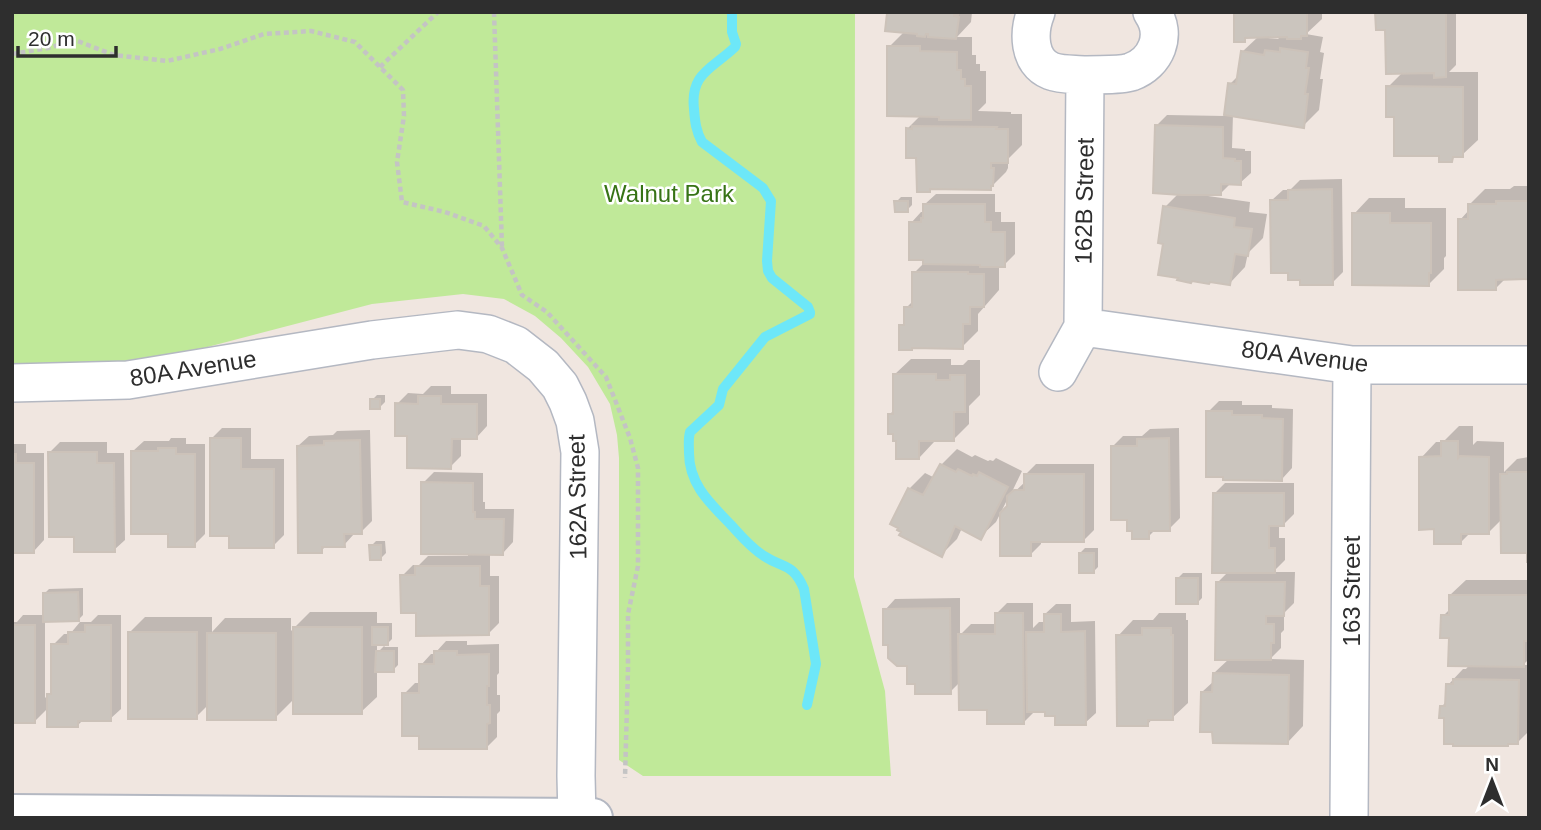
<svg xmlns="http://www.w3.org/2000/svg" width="1541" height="830" font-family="Arial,sans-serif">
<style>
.green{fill:#c0e999}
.shadow{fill:#0003;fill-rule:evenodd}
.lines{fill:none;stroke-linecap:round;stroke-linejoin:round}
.stream{stroke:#6de7f8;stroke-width:10}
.building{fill:#cbc5be;stroke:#ccc2b9;stroke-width:2}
.street-casing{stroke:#b4b8c2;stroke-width:40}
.secondary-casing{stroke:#b4b8c2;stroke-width:42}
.path{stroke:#c4c4c4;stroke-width:4.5;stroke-dasharray:5 3.5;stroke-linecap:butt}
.street{stroke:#fff;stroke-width:37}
.secondary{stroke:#fff;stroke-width:38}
.labels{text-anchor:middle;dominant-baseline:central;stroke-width:5;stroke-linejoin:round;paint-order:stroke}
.park-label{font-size:24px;fill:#377316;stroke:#fff}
.street-label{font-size:24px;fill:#2e2e2e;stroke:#fff}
</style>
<rect width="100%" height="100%" fill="#f0e6e0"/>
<path class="green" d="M 12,12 L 855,12 L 854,577 L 885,691 L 891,776 L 643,776 L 619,760 L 619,458 L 617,435 L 610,404 L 588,367 L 561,338 L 535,316 L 504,299 L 463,294 L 372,304 L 135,366 L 12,367 Z"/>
<path class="shadow" d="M 889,12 L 972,12 L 971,22 L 957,37 L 972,37 L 972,55 L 976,55 L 976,64 L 980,64 L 980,71 L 986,71 L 986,103 L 978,111 L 1011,112 L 1011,114 L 1022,114 L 1022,145 L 1008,159 L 1008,168 L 1006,172 L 990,188 L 918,156 L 907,129 L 921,115 L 889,47 L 905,31 L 887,29 Z
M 1236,12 L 1322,12 L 1322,19 L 1306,34 L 1323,37 L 1320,52 L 1324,53 L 1320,79 L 1323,79 L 1319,110 L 1303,126 L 1233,114 L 1232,148 L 1245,149 L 1245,151 L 1251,151 L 1251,173 L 1240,183 L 1231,183 L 1220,194 L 1208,194 L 1208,196 L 1250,202 L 1249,212 L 1267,214 L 1263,238 L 1248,253 L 1245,267 L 1230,283 L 1165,243 L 1165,207 L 1179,193 L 1156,126 L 1167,115 L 1225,116 L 1230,84 L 1240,74 L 1242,52 L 1259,36 L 1248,36 L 1244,40 ZM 1282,35 L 1278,39 L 1268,38 L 1268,36 Z
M 1377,12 L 1456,12 L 1456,65 L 1449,72 L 1478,72 L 1478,140 L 1462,155 L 1456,155 L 1452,160 L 1440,154 L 1395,115 L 1388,87 L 1403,72 L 1387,28 Z
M 1342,179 L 1343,272 L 1332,283 L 1302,279 L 1290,272 L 1272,200 L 1283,190 L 1290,190 L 1300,180 Z
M 1514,186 L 1529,186 L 1529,278 L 1506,278 L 1495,289 L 1460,220 L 1469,210 L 1469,205 L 1485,189 L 1510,189 Z
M 936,194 L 995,194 L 995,212 L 1001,212 L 1001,222 L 1015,222 L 1015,254 L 1004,265 L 999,265 L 999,290 L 978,314 L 978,331 L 962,347 L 914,346 L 912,349 L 901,326 L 906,321 L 906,308 L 914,300 L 914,273 L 925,262 L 911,223 L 921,212 L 925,212 L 925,204 Z
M 901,197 L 912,197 L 912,205 L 907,210 L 896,202 Z
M 1369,198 L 1405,198 L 1405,208 L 1446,208 L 1446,256 L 1444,258 L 1444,269 L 1428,285 L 1354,214 Z
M 911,359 L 951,359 L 951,365 L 963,365 L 968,360 L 980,360 L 980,395 L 969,406 L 969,424 L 953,440 L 934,440 L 934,442 L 919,458 L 898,440 L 889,415 L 895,409 L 895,374 Z
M 431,386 L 451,386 L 451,394 L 487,394 L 487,426 L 477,437 L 461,437 L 461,456 L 450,467 L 409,435 L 397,404 L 408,393 L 423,394 Z
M 377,395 L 385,395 L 385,402 L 380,407 L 372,400 Z
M 1219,401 L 1242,401 L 1242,405 L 1272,405 L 1272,408 L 1293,409 L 1292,468 L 1282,479 L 1225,475 L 1208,412 Z
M 1459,426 L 1473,426 L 1473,445 L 1477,441 L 1504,442 L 1504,472 L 1517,459 L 1529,457 L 1529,560 L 1528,551 L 1502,519 L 1489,532 L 1471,532 L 1460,543 L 1435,527 L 1421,458 L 1436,442 L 1443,442 Z
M 222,428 L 251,428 L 251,459 L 284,459 L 284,535 L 273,546 L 230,534 L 211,439 Z
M 1179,428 L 1180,518 L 1169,529 L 1156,529 L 1148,537 L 1133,529 L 1129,519 L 1112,447 L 1123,436 L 1142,436 L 1150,429 Z
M 370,430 L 372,521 L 361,532 L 354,532 L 354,534 L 344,545 L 327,545 L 321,551 L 298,446 L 309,436 L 333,435 L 337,431 Z
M 171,438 L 186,438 L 186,444 L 205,444 L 205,534 L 194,545 L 170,532 L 133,451 L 144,441 L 169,441 Z
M 60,442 L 107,442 L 107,453 L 124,453 L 125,540 L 114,550 L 75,535 L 50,452 Z
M 12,444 L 26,444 L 26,453 L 44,453 L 44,540 L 34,551 L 12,551 Z
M 957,449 L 972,457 L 975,455 L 988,461 L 990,460 L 993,461 L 996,458 L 1022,471 L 1010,496 L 1026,481 L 1026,474 L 1036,464 L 1094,464 L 1094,530 L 1083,541 L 1041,541 L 1041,544 L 1030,555 L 1009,507 L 1009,496 L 996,522 L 980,537 L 962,528 L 957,539 L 941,555 L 909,489 L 925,473 L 935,478 L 941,465 Z
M 434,472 L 483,473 L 483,502 L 485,502 L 485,509 L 514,509 L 513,542 L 503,553 L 490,553 L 490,576 L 499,576 L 499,623 L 489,633 L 418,611 L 402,576 L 413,565 L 419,565 L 428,556 L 468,556 L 468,553 L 423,483 Z
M 1225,483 L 1294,483 L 1294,514 L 1283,525 L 1279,525 L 1279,538 L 1285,538 L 1285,560 L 1273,572 L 1295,572 L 1294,603 L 1284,613 L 1284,630 L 1281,633 L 1281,648 L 1270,659 L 1304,660 L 1303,726 L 1288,742 L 1202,692 L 1214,681 L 1214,673 L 1230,658 L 1218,582 L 1229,571 L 1215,493 Z
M 376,541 L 385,541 L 386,553 L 381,558 L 371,546 Z
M 1085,548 L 1098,548 L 1098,567 L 1093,572 L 1080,553 Z
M 1183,573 L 1202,573 L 1202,598 L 1197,603 L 1178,578 Z
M 1466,580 L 1529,580 L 1529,659 L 1523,665 L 1529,665 L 1529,731 L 1518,742 L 1446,717 L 1441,707 L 1447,701 L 1448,685 L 1463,669 L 1466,669 L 1470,664 L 1450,636 L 1443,616 L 1450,609 L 1450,595 Z
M 83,588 L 83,615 L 78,620 L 45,620 L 45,698 L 53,690 L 53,645 L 64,634 L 70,634 L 80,622 L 91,622 L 98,615 L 121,615 L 121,709 L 110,719 L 84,719 L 78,725 L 49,707 L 35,721 L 12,719 L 12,622 L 17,622 L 23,615 L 44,615 L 44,594 L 49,589 Z
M 960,598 L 960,635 L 971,624 L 996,624 L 996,614 L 1007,603 L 1033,603 L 1033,628 L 1039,622 L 1045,622 L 1045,614 L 1056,604 L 1071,604 L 1071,622 L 1095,621 L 1096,713 L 1085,723 L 1047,710 L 1034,712 L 1023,723 L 989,708 L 960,682 L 950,692 L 917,682 L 885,610 L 895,599 Z
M 310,612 L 377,612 L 377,623 L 392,623 L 392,639 L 384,647 L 398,647 L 398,665 L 393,670 L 377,670 L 377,697 L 361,712 L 294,699 L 275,718 L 209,704 L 196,717 L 129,633 L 145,617 L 212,617 L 212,632 L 225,618 L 291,618 L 291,631 ZM 377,644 L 386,644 L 377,653 Z
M 1159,613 L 1186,613 L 1186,620 L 1188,620 L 1188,703 L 1172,718 L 1153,718 L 1148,724 L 1118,636 L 1133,620 L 1153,620 Z
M 446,641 L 467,641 L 467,645 L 499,644 L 499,673 L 497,675 L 497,695 L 500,695 L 500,711 L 497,714 L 497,737 L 487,747 L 421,735 L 404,694 L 415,683 L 421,683 L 421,665 L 431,654 L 436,654 L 436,652 Z"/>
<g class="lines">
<path class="stream" d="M 732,12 L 732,32 L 736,44 L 735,47 C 712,69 690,73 694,109 C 695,122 696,131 702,142 L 763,188 L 771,201 L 767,261 L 768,271 L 772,278 L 808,307 L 810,312 L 810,314 L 765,337 L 723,389 L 719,405 L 690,432 C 688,439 689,445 689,453 C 689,485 711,504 732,526 C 741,536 751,548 764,556 C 784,569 793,563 804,589 L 816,664 L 807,705"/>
</g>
<path class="building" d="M 959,12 L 958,15 L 954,15 L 954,16 L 959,17 L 956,39 L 928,37 L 928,34 L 926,34 L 925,37 L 917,36 L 917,34 L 885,31 L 887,13 L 882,13 Z
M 1234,12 L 1307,12 L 1307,36 L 1301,36 L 1301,39 L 1287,39 L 1287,37 L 1245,38 L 1245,42 L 1234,42 Z
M 1375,12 L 1446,12 L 1446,77 L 1434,78 L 1434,73 L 1386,74 L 1385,30 L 1376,30 Z
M 887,46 L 920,46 L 920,51 L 957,52 L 957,70 L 961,70 L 961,79 L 965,79 L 965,86 L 971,86 L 971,120 L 939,120 L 939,117 L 887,116 Z
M 1280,48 L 1308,52 L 1306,68 L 1309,68 L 1305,94 L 1308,94 L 1304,128 L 1224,115 L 1228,83 L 1236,84 L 1241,51 L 1264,55 L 1265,50 L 1280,52 Z
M 1386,86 L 1463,87 L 1463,157 L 1453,157 L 1452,162 L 1439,162 L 1439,156 L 1394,156 L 1394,117 L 1386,117 Z
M 1155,125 L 1223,127 L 1223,158 L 1235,159 L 1235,161 L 1241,161 L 1241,185 L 1221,184 L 1221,195 L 1181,195 L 1153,193 Z
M 912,126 L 997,127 L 996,129 L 1008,129 L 1008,163 L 991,163 L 991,168 L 994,168 L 993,186 L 991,186 L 991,190 L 930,189 L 930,192 L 917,192 L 916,158 L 906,158 L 906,128 L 912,129 Z
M 1332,189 L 1333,285 L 1300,285 L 1300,280 L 1288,280 L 1288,273 L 1271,273 L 1270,200 L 1288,200 L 1288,190 Z
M 894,201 L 908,201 L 908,212 L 895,212 Z
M 1496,201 L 1529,201 L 1529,279 L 1496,280 L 1496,290 L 1458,290 L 1458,219 L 1468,219 L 1468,204 L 1496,204 Z
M 923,204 L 985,204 L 985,222 L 991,222 L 991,232 L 1005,232 L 1005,267 L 980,267 L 980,265 L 923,264 L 923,260 L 909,260 L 909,222 L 921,222 L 921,218 L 923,218 Z
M 1163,206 L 1235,218 L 1234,227 L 1252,229 L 1248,256 L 1235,254 L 1230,285 L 1210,282 L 1209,284 L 1192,281 L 1191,283 L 1177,280 L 1178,278 L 1158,275 L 1163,244 L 1158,243 Z
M 1352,213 L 1390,213 L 1390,223 L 1431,223 L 1431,273 L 1429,273 L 1429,286 L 1352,285 Z
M 912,272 L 968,272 L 968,274 L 984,274 L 984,307 L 970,307 L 970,324 L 963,324 L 963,349 L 912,348 L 912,350 L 899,350 L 899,325 L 904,325 L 904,307 L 912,307 Z
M 893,374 L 936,374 L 936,380 L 950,380 L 950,375 L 965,375 L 965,412 L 954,412 L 954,441 L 919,441 L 919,459 L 896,459 L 896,441 L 893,441 L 893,434 L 888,434 L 888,414 L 893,414 Z
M 418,396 L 441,396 L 441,404 L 477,404 L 477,439 L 452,439 L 451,469 L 407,468 L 407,436 L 395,436 L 395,403 L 418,404 Z
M 370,399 L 380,399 L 380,409 L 370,409 Z
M 1206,411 L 1232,411 L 1232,415 L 1262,415 L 1262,418 L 1283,419 L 1282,481 L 1223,480 L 1223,477 L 1206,477 Z
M 210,438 L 241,438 L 241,469 L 274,469 L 274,548 L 229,548 L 229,536 L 210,536 Z
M 1169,438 L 1170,531 L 1149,531 L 1149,539 L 1132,539 L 1132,531 L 1127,531 L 1127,520 L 1111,520 L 1111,446 L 1137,446 L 1137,439 Z
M 360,440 L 362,534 L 344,534 L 345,547 L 322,547 L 322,553 L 298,553 L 297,446 L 324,445 L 324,441 Z
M 1441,441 L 1458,441 L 1458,458 L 1460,456 L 1489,457 L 1489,534 L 1461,534 L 1461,544 L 1434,544 L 1434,529 L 1419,530 L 1419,457 L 1441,456 Z
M 158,448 L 176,448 L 176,454 L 195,454 L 195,547 L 168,547 L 168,534 L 131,534 L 131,451 L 158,451 Z
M 48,452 L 97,452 L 97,463 L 114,463 L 115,552 L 74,552 L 74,537 L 49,537 Z
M 12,454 L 16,454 L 16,463 L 34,463 L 34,553 L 12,553 Z
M 940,464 L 956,472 L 958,469 L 972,476 L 973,474 L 977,476 L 979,472 L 1008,487 L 981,540 L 955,526 L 942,557 L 899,535 L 901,532 L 897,530 L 898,528 L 890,524 L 908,488 L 923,495 Z
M 1507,472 L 1528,472 L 1529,562 L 1527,562 L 1527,553 L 1501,553 L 1500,474 L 1507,474 Z
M 1024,474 L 1084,474 L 1084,542 L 1031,542 L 1031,556 L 1000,556 L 1000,513 L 1007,506 L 1007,496 L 1014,490 L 1024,490 Z
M 421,482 L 473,483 L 473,512 L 475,512 L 475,519 L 504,519 L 503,555 L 421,554 Z
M 1213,493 L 1284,493 L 1284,526 L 1269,526 L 1269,548 L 1275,548 L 1275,573 L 1212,573 Z
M 369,545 L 381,545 L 381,560 L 370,560 Z
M 1079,553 L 1094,553 L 1094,573 L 1079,573 Z
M 415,566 L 480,566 L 480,586 L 489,586 L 489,635 L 416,636 L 416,613 L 401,613 L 400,575 L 415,575 Z
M 1176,578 L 1198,578 L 1198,604 L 1176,604 Z
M 1216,582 L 1285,582 L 1284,616 L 1266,616 L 1266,624 L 1274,624 L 1274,643 L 1271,643 L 1271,660 L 1215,660 Z
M 78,592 L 79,621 L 43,622 L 43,593 Z
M 1449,595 L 1529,595 L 1529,641 L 1524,641 L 1524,667 L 1448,666 L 1449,638 L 1440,638 L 1441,615 L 1449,615 Z
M 950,608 L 951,694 L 915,694 L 915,684 L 907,684 L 907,666 L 897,666 L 888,658 L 888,645 L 883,645 L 883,609 Z
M 995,613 L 1023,613 L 1024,724 L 987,724 L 987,710 L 959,710 L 958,634 L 995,634 Z
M 1044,614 L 1061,614 L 1061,632 L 1085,631 L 1086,725 L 1055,725 L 1055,716 L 1045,716 L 1045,712 L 1027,712 L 1026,632 L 1044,632 Z
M 12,625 L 35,625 L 35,723 L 12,723 Z
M 85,625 L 111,625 L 111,721 L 78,721 L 78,727 L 47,727 L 47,694 L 51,694 L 51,644 L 68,644 L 68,632 L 85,632 Z
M 293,627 L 362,627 L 362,714 L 293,714 Z
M 372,627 L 388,627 L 388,645 L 372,645 Z
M 1142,628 L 1171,628 L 1171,635 L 1173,635 L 1173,720 L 1148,720 L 1148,726 L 1117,726 L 1116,635 L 1142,635 Z
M 128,632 L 197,632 L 197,719 L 128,719 Z
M 207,633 L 276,633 L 276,720 L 207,720 Z
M 376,651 L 394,651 L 394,672 L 375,672 Z
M 434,651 L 457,651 L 457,655 L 489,654 L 489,686 L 487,686 L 487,705 L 490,705 L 490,723 L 487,724 L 487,749 L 419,749 L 419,736 L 402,736 L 402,693 L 419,693 L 419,664 L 434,664 Z
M 1213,673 L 1289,675 L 1288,744 L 1213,743 L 1212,732 L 1200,732 L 1201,692 L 1212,692 Z
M 1453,679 L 1519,680 L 1518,744 L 1508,744 L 1508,746 L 1453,746 L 1453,744 L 1444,744 L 1444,718 L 1439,718 L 1440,706 L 1445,706 L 1446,684 L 1453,684 Z"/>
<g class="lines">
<g class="street-casing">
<path id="street" d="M 1036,12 C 1028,32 1028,62 1051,71 C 1061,75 1075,74 1085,75
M 1083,327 L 1352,365 L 1529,365
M 1058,372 L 1083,327 L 1085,75 C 1098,74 1119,76 1131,72 C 1156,63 1168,35 1152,12
M 12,383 L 128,380 L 372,340 L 458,330 L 488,334 L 516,345 L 543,366 L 560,386 L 568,402 L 575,421 L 580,452 L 576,776 L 577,818
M 1349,818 L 1352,365"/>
</g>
<g class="secondary-casing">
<path id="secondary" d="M 12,814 L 593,818"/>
</g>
<path class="path" d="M 494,12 L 502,247
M 12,54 L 48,48 L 75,40 L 114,55 L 167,61 L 220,49 L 264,34 L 311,31 L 355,42 L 403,90 L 404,116 L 397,162 L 402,202 L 445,212 L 484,226 L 502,248 L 522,295 L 547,312 L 606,377 L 630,438 L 638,468 L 638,566 L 628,614 L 628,669 L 625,778
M 380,67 L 438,12"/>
<use href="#street" class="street"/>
<use href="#secondary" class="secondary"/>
</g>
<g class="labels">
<g class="park-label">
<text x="669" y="193">Walnut Park</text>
</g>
<g class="street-label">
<text transform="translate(1084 201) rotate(-89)">162B Street</text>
<text transform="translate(1305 356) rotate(7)">80A Avenue</text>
<text transform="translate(193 368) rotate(-9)">80A Avenue</text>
<text transform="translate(577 497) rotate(-91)">162A Street</text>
<text transform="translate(1351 591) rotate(-90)">163 Street</text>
</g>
</g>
<rect width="1541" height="830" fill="none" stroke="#2e2e2e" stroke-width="28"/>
<g transform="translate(1492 781)" stroke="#ffffff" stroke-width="5" paint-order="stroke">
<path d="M0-5L12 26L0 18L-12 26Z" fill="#2e2e2e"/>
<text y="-10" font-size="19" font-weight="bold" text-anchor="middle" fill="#2e2e2e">N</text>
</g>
<path d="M18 46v10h98v-10" fill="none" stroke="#2e2e2e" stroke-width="3.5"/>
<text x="28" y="46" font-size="21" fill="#2e2e2e" stroke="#ffffff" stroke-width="5" paint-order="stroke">20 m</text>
</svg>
